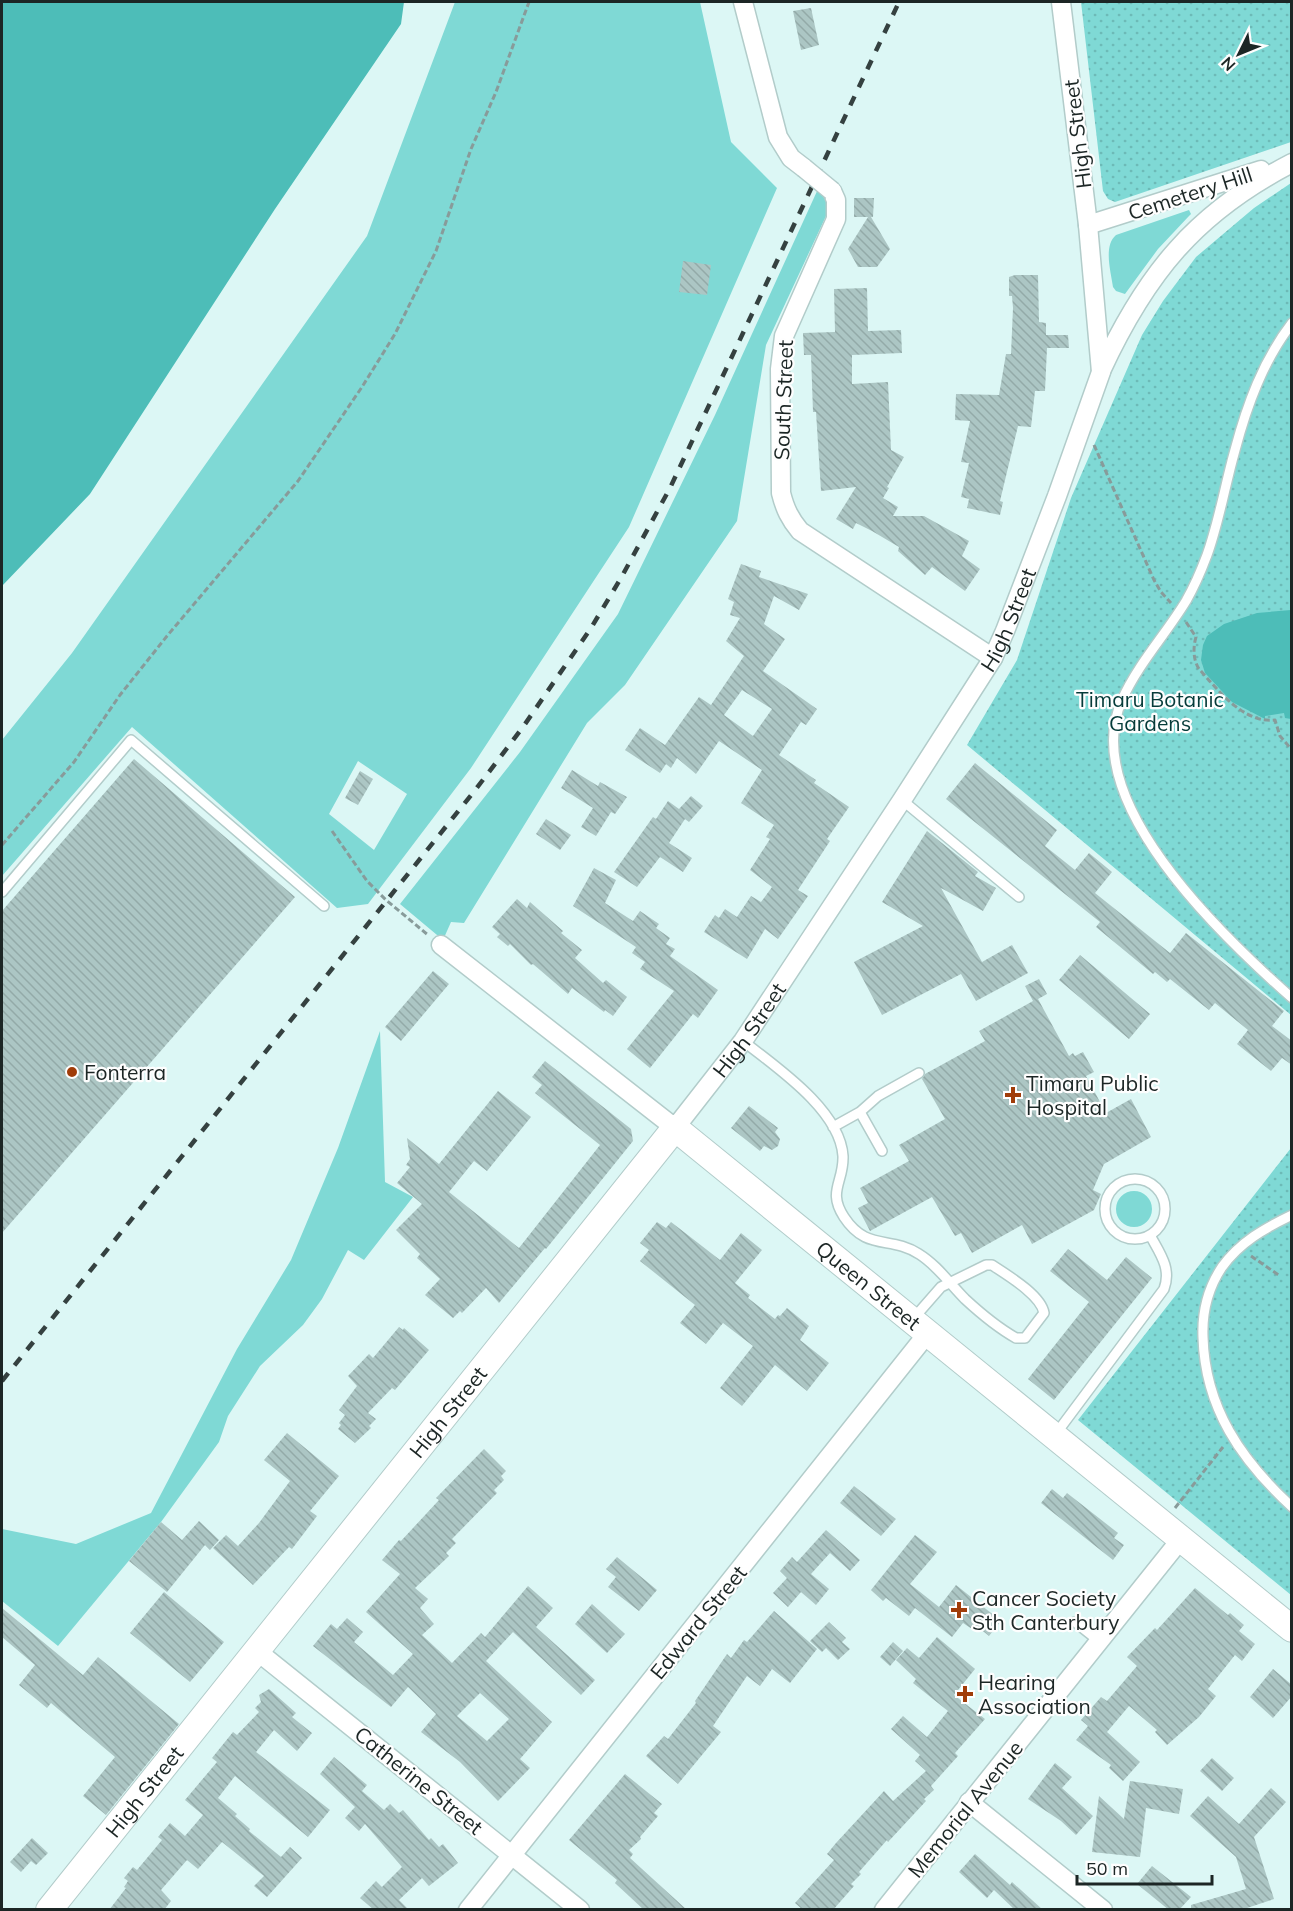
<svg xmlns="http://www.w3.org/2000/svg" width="1293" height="1911" font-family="Mulish,sans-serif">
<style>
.grass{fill:#7fd9d5;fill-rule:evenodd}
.park{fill:url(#park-dots)}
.water{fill:#4dbdb8}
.building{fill:url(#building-back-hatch);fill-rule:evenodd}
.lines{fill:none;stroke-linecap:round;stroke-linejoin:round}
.lane-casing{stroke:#b2ccca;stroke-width:12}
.street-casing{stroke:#b2ccca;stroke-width:21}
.secondary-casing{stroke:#b2ccca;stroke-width:28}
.path{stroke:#889b9a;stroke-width:3;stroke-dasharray:6 3;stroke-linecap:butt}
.lane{stroke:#fff;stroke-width:9}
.street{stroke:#fff;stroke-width:18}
.secondary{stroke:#fff;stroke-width:26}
.rail{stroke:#354140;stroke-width:4.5;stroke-dasharray:10 10;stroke-linecap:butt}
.street-bridge-casing{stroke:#b2ccca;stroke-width:21;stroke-linecap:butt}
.street-bridge{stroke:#fff;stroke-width:18}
.poi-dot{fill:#a03c09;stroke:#fefefe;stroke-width:2}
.labels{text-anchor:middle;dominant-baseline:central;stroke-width:4.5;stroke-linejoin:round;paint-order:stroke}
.street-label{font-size:21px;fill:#1c2625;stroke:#fefefe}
.park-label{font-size:21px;fill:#063c3a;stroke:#fefefe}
.poi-label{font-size:21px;fill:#1c2625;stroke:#fefefe;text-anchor:start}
</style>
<defs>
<pattern id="park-dots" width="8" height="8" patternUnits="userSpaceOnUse" patternTransform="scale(1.5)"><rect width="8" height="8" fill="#7fd9d5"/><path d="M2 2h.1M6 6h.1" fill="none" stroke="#6dbab7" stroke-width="1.8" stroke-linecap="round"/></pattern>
<pattern id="building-back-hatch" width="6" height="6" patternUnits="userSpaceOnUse" patternTransform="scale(1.5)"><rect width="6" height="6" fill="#acc6c4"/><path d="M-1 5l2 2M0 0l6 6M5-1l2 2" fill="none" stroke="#93aaa8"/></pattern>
</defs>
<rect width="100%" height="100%" fill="#dcf7f5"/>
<path class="grass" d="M 455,2 L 700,2 L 731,142 L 777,188 L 629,527 L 471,768 L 368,904 L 337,908 L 132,727 L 2,876 L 2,740 L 72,653 L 367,236 ZM 358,761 L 407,794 L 374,850 L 329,814 Z
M 818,189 L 827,196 L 826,216 L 766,345 L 737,521 L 625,685 L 587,723 L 464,923 L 451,922 L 443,940 L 400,904 L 520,752 L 618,614 L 715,415 Z
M 1189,210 L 1191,214 L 1189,216 L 1158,249 L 1125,294 L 1116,291 L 1113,287 C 1111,272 1103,246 1116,235 Z
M 380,1031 L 385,1182 L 413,1197 L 364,1260 L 348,1250 L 322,1299 L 303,1325 L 260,1366 L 228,1416 L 219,1442 L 161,1522 L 58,1646 L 2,1601 L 2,1529 L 76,1544 L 151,1513 L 237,1349 L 291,1260 L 338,1148 Z
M1116 1209a18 18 0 1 1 36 0a18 18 0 1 1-36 0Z"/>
<path class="park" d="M 1081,2 L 1291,2 L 1291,142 L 1115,202 L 1108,199 L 1103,191 Z
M 1291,183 L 1291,1015 L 967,745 L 1017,660 L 1071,498 L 1142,335 L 1163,301 L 1196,257 L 1254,208 Z
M 1291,1148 L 1291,1595 L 1078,1420 Z"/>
<path class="water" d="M 2,2 L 404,2 L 401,24 L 275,209 L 90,494 L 2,586 Z
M 1291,610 L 1291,719 L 1285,718 L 1284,713 L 1265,716 L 1265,719 L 1232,702 L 1205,673 L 1201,660 L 1203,645 L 1207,636 L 1224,624 L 1257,613 Z"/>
<path class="building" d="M 811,8 L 819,45 L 801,50 L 793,11 Z
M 854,198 L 874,198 L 873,217 L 871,217 L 890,249 L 877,267 L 858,267 L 848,249 L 868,217 L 854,217 Z
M 683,261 L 711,265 L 707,295 L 679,292 Z
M 1015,275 L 1038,275 L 1039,322 L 1046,323 L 1046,335 L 1068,335 L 1069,348 L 1047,348 L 1045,391 L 1035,391 L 1031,427 L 1018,426 L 1000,501 L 1003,502 L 1000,515 L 967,508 L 969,499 L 961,497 L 969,463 L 961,462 L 970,421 L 955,420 L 956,394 L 999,395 L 1006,354 L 1011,354 L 1013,308 L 1012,296 L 1009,296 L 1009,277 Z
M 867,288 L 868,331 L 901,330 L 902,353 L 852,355 L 852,384 L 888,382 L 891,450 L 904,457 L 887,487 L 889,488 L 883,498 L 898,507 L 893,516 L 924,516 L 969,541 L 962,556 L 980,569 L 965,591 L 932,567 L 925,575 L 898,551 L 899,547 L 872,531 L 856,523 L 853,529 L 836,519 L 856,487 L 821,491 L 816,412 L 813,412 L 811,355 L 804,355 L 803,333 L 835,332 L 834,289 Z
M 741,564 L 761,571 L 759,577 L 808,594 L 799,610 L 774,596 L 764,624 L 785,639 L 763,671 L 817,709 L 806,725 L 801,722 L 779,755 L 816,780 L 814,783 L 849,807 L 827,839 L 830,841 L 798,890 L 808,896 L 778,939 L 765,929 L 747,959 L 704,932 L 715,915 L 719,918 L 725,909 L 737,917 L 751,896 L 761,902 L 772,887 L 750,870 L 770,839 L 766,837 L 774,825 L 741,803 L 762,770 L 719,741 L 696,774 L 677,758 L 671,768 L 666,764 L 660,773 L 625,750 L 640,728 L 665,745 L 699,697 L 711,705 L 744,656 L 726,641 L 740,618 L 730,615 L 734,602 L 728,599 ZM 742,690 L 772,709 L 753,736 L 724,715 Z
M 134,759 L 295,897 L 2,1233 L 2,911 Z
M 975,763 L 1057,830 L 1045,846 L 1075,870 L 1089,853 L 1112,872 L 1095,893 L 1170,953 L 1186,933 L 1284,1011 L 1272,1026 L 1292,1041 L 1292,1065 L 1282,1058 L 1271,1071 L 1237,1044 L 1248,1030 L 1215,1003 L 1209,1010 L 1170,979 L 1167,982 L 1155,972 L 1153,974 L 1096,927 L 1100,922 L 946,799 Z
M 572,770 L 598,786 L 600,782 L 627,797 L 615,814 L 611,812 L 596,836 L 581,827 L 593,808 L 561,788 Z
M 360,771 L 373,779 L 358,805 L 345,798 Z
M 691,796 L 703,806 L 689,822 L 685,819 L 669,843 L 692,858 L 683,872 L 660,857 L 637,887 L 614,872 L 653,817 L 656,819 L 668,801 L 679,809 Z
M 546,819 L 571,835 L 560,850 L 536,834 Z
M 927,831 L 978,872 L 975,876 L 996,888 L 983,911 L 941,888 L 982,962 L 1012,945 L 1028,973 L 976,1001 L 961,974 L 882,1015 L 854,962 L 923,926 L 882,902 Z
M 594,868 L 616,880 L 605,903 L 633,921 L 640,911 L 659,924 L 656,928 L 670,938 L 666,944 L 675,949 L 670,956 L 718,990 L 698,1018 L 693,1014 L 650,1068 L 627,1049 L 674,991 L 640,969 L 645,962 L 632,953 L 636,947 L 573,906 Z
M 517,899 L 527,908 L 530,902 L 563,931 L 561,933 L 582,950 L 575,958 L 603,983 L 606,980 L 627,997 L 613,1016 L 605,1010 L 604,1012 L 572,988 L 568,994 L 533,964 L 531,965 L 510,944 L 508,946 L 497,937 L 500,934 L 492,927 Z
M 1080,955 L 1150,1014 L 1129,1039 L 1059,980 Z
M 433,971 L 449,984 L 401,1041 L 385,1027 Z
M 1039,979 L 1047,994 L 1038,999 L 1069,1056 L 1073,1053 L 1075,1056 L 1083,1052 L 1094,1072 L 1086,1076 L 1106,1113 L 1131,1099 L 1151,1137 L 1104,1164 L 1093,1190 L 1101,1194 L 1094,1210 L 1032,1244 L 1022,1225 L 972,1253 L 961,1233 L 955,1236 L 932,1197 L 870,1231 L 858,1208 L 868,1203 L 860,1188 L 909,1161 L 899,1145 L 945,1119 L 922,1079 L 925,1074 L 985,1041 L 979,1031 L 1033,1001 L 1025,986 Z
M 545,1061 L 631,1129 L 633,1141 L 546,1249 L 545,1248 L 499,1303 L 486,1288 L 462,1313 L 460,1311 L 453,1318 L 425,1295 L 440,1279 L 417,1258 L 420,1254 L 396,1230 L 422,1204 L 397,1183 L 410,1167 L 406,1165 L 410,1159 L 407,1138 L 439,1164 L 498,1091 L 531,1117 L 487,1171 L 474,1161 L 449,1192 L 519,1248 L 600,1145 L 535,1093 L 542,1085 L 532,1077 Z
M 749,1106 L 778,1128 L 775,1132 L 780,1139 L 778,1146 L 772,1150 L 764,1146 L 760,1151 L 731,1128 Z
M 657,1222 L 666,1228 L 671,1222 L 720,1260 L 741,1233 L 762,1250 L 735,1283 L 750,1295 L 748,1298 L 775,1319 L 778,1315 L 780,1316 L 787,1308 L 809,1326 L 800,1340 L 829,1363 L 807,1391 L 775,1365 L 742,1406 L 720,1388 L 753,1346 L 723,1323 L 706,1344 L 680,1323 L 695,1305 L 640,1261 L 649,1250 L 640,1243 Z
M 1068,1249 L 1107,1280 L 1126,1257 L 1152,1278 L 1054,1400 L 1028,1379 L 1089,1302 L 1050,1271 Z
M 399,1327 L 403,1330 L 404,1328 L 429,1350 L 395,1390 L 392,1388 L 368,1413 L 376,1419 L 369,1426 L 371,1428 L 355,1443 L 338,1429 L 341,1425 L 339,1423 L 345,1415 L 339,1410 L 357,1386 L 348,1376 L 369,1354 L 373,1358 Z
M 287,1433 L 339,1476 L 310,1511 L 317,1516 L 292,1549 L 289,1547 L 253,1585 L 213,1548 L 226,1535 L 238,1546 L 259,1523 L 290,1481 L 264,1460 Z
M 484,1449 L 506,1471 L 501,1476 L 504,1480 L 494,1490 L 497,1493 L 452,1539 L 456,1543 L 446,1553 L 449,1556 L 415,1588 L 428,1599 L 420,1608 L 434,1624 L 422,1635 L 452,1663 L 481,1633 L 485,1637 L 528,1586 L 553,1608 L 536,1627 L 595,1680 L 581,1695 L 513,1632 L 486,1661 L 552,1722 L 520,1759 L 530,1768 L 498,1801 L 460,1762 L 421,1732 L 436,1714 L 408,1687 L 391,1707 L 313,1646 L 331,1624 L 337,1629 L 347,1618 L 363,1632 L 354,1642 L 393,1675 L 413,1654 L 366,1612 L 400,1574 L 382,1560 L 399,1540 L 401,1541 L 439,1500 L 436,1498 ZM 480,1693 L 509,1719 L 487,1741 L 457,1716 Z
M 854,1486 L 896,1519 L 881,1536 L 840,1503 Z
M 1052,1489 L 1063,1498 L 1067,1493 L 1118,1533 L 1114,1538 L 1124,1545 L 1113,1560 L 1041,1503 Z
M 199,1521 L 219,1540 L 210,1550 L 205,1545 L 167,1592 L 129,1561 L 161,1522 L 182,1540 Z
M 826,1530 L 860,1560 L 850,1571 L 830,1553 L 811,1574 L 829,1589 L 816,1605 L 801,1592 L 788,1607 L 773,1593 L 787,1578 L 780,1571 L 792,1557 L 797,1562 Z
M 915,1535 L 937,1552 L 910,1584 L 939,1607 L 956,1585 L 1001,1621 L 989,1636 L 978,1627 L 975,1631 L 963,1623 L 952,1637 L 915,1608 L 909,1616 L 886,1598 L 883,1601 L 871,1590 Z
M 617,1557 L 657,1590 L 639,1611 L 608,1587 L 616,1577 L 606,1569 Z
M 1195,1588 L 1228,1615 L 1230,1613 L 1244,1625 L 1239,1631 L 1255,1644 L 1242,1661 L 1235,1655 L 1208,1689 L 1216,1696 L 1199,1717 L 1167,1745 L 1155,1732 L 1157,1730 L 1129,1706 L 1107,1732 L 1140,1762 L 1123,1781 L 1109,1768 L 1111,1765 L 1076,1740 L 1088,1726 L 1081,1720 L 1101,1697 L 1107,1701 L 1137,1666 L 1127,1657 L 1155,1628 L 1157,1630 Z
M 164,1592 L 224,1642 L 190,1682 L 130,1633 Z
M 592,1604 L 625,1634 L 607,1653 L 575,1624 Z
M 2,1608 L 83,1675 L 98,1657 L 179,1724 L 106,1815 L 83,1796 L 115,1757 L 51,1703 L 47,1708 L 19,1685 L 35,1665 L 2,1637 Z
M 774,1611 L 817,1649 L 790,1683 L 772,1669 L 760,1686 L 747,1676 L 713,1726 L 721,1732 L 678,1784 L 646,1756 L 664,1736 L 668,1739 L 696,1703 L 695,1701 L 727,1654 L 731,1658 L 744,1640 L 747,1642 Z
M 829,1622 L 846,1638 L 842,1642 L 850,1649 L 838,1660 L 826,1648 L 822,1652 L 810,1641 Z
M 937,1637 L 975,1669 L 954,1695 L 985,1719 L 955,1753 L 958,1756 L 931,1786 L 934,1790 L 924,1799 L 926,1801 L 888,1842 L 887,1840 L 859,1872 L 861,1874 L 851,1884 L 854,1886 L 833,1910 L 803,1910 L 795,1903 L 834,1860 L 827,1854 L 836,1843 L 884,1791 L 893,1801 L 926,1771 L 915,1761 L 920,1755 L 891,1729 L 903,1716 L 927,1737 L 948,1711 L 913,1683 L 916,1679 L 896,1660 L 907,1648 L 919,1658 Z
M 893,1642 L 903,1651 L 890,1666 L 880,1657 Z
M 1273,1669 L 1292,1685 L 1292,1696 L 1273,1718 L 1250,1697 Z
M 269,1689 L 296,1713 L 292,1717 L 312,1733 L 297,1751 L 274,1730 L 256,1752 L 330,1810 L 308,1837 L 235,1776 L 218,1798 L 237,1814 L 235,1816 L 250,1829 L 249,1831 L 281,1857 L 290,1847 L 302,1858 L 267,1897 L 254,1886 L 264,1876 L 222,1842 L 198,1869 L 187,1860 L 161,1890 L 171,1901 L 164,1910 L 109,1910 L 126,1888 L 124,1887 L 128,1881 L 124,1878 L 133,1867 L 137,1870 L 162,1840 L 158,1837 L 170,1823 L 185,1836 L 203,1815 L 185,1800 L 217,1762 L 212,1758 L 233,1732 L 237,1735 L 259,1712 L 255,1708 L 261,1702 L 259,1695 Z
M 334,1757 L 367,1785 L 362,1791 L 384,1810 L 390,1804 L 399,1813 L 403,1810 L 429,1840 L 431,1838 L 439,1847 L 443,1844 L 458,1863 L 429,1886 L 422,1878 L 399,1900 L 409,1910 L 374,1910 L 360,1898 L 376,1881 L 382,1887 L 402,1867 L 365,1824 L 359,1831 L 345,1818 L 355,1807 L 320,1774 Z
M 1212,1758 L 1234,1778 L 1222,1791 L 1200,1771 Z
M 1055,1763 L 1072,1777 L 1062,1788 L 1093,1816 L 1076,1835 L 1061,1821 L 1028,1799 Z
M 625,1774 L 662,1804 L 654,1813 L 658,1816 L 640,1837 L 641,1839 L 629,1850 L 633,1854 L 630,1858 L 687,1910 L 644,1910 L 615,1883 L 617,1880 L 569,1840 Z
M 1130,1781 L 1183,1789 L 1179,1814 L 1146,1808 L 1140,1857 L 1092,1852 L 1099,1796 L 1124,1819 Z
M 1271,1788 L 1286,1802 L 1254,1837 L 1274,1899 L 1241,1910 L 1191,1910 L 1191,1905 L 1246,1889 L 1236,1857 L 1190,1816 L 1208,1796 L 1239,1824 Z
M 32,1838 L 48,1853 L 36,1865 L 31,1861 L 21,1872 L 10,1862 Z
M 975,1854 L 1010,1885 L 1012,1882 L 1043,1910 L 1015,1910 L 994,1890 L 987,1898 L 959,1872 Z
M 1152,1866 L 1191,1897 L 1179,1910 L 1169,1910 L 1137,1884 Z"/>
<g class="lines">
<g class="lane-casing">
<path id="lane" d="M 1292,323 C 1263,361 1247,405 1235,450 C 1225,485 1219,522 1207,555 C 1201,571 1194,587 1186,601 C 1166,634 1138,664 1122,700 C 1077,801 1224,938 1292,998
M 902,800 L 1019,897
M 2,892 L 131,740 L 324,906
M 743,1041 C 776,1067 840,1110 843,1156 C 844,1182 827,1191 844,1217 C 867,1252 890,1235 919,1254 C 937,1265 950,1284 965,1299 C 978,1311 1000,1329 1016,1338 L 1025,1338 L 1044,1313 C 1041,1295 1007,1275 992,1265 L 986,1265 L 941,1287 L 913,1319
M 860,1112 L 882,1151
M 833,1127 L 860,1112 L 878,1096 L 919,1073
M1105 1209a30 30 0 1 1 60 0a30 30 0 1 1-60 0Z
M 1292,1215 C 1265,1228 1240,1242 1222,1267 C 1208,1288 1202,1312 1203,1337 C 1205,1408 1241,1460 1292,1507
M 1055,1435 L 1164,1289 C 1172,1268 1159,1252 1150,1235
M 1075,1622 L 1099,1641"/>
</g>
<g class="street-casing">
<g id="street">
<path d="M 743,2 L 778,137 L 791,158 L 804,168"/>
<path d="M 832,191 L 836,200 L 836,219 L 784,336 L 780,369 L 781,493 C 785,509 790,519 800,531 L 993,658"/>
<path d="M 1088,225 L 1261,170"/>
<path d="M 1101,371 C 1146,274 1195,213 1292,163"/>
<path id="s1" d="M 441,945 L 675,1128 L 743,1041 L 902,800 L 993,658 L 1005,631 L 1057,496 L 1101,372 L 1088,225 L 1061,2"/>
<path d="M 257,1651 L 580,1910"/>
<path d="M 969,1802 L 1103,1910"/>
<path d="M 468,1910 L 927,1334"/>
<path d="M 884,1910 L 1181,1539"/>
</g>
</g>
<g class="secondary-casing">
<g id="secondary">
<path id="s2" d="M 49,1910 L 675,1128 L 1292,1629"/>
</g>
</g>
<path class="path" d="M 1094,445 L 1154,580 L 1161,592 L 1171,603
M 1186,622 L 1196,637 C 1193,647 1193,660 1199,669 C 1218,690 1244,724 1275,720 L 1280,736 L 1292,750
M 332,831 L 367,881 L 386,900 L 428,935
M 2,845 L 74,762 L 120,695 L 167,636 L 298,481 L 362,387 L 395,334 L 436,251 L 471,149 L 496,92 L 529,2
M 1251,1256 L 1280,1276
M 1175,1508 L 1223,1447"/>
<use href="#lane" class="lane"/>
<use href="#street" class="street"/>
<use href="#secondary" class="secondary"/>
<path class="rail" d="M 2,1381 L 476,789 L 523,727 L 591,628 L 621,578 L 670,488 L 899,2"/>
<g class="street-bridge-casing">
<path id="street-bridge" d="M 804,168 L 832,191"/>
</g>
<use href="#street-bridge" class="street-bridge"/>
</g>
<g class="poi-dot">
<circle cx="72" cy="1072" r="6"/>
<path d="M1010 1086h6v6h6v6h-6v6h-6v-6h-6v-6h6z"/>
<path d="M956 1601h6v6h6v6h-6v6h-6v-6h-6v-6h6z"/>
<path d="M962 1685h6v6h6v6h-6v6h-6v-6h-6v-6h6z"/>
</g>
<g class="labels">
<g class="street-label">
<text transform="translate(1077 134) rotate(-97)">High Street</text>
<text transform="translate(1190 193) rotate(-18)">Cemetery Hill</text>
<text transform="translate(783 400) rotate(-88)">South Street</text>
<text stroke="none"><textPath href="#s1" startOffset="906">High Street</textPath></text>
<text stroke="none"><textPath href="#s1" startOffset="420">High Street</textPath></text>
<text stroke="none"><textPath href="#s2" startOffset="1251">Queen Street</textPath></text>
<text stroke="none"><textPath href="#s2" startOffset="638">High Street</textPath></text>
<text transform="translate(698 1622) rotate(-51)">Edward Street</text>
<text transform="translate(419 1780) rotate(39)">Catherine Street</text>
<text stroke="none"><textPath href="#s2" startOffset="152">High Street</textPath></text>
<text transform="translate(965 1809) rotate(-51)">Memorial Avenue</text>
</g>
<g class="park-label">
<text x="1150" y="699">Timaru Botanic<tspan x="1150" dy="24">Gardens</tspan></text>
</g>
<g class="poi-label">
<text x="84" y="1072">Fonterra</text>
<text x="1026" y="1083">Timaru Public<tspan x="1026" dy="24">Hospital</tspan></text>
<text x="972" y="1598">Cancer Society<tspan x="972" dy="24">Sth Canterbury</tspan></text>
<text x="978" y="1682">Hearing<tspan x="978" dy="24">Association</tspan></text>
</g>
</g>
<rect width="1293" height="1911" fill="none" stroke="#1c2625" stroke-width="6"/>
<g transform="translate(1239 54) rotate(227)" stroke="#fefefe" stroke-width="4.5" paint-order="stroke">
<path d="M0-4.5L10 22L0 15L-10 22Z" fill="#1c2625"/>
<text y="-9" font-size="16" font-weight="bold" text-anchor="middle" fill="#1c2625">N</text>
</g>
<path d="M1077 1875v9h135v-9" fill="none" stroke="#1c2625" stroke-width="3"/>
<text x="1086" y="1875" font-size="18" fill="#1c2625" stroke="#fefefe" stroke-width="4.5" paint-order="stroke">50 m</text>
</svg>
